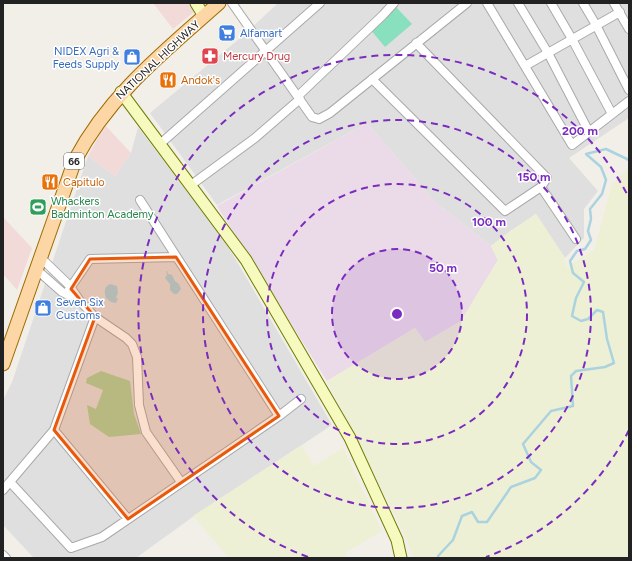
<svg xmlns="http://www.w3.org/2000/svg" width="632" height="561" font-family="Figtree,sans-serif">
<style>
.residential{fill:#e0dfdf}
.commercial{fill:#f2dad9}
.industrial{fill:#ebdbe8}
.farmland{fill:#eef0d5}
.forest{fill:#add19e}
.pitch{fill:#88e0be}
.water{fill:#aad3df}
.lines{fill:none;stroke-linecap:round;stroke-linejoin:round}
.stream{stroke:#aad3df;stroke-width:2.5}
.street-casing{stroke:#a9a9a9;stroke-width:10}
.secondary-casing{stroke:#707d05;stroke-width:13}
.primary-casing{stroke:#a06b00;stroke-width:15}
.street{stroke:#fff;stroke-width:8}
.secondary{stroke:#f7fabf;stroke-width:11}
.primary{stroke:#fcd6a4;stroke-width:13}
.marked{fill:#e8590c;fill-opacity:0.2;stroke:#e8590c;stroke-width:3;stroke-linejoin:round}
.ring{fill:none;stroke:#7b2cbf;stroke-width:2;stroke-dasharray:7 5}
.labels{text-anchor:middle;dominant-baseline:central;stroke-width:3;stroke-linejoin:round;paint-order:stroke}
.shield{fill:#fff;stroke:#646464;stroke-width:1}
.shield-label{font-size:10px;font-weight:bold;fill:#222}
.shop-label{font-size:11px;fill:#366cbe;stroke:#fff;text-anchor:start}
.health-label{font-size:11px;fill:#be3a42;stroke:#fff;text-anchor:start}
.street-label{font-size:11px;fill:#222;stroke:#fff}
.food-label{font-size:11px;fill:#c56008;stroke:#fff;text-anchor:start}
.leisure-label{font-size:11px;fill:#27864d;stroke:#fff;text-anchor:start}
.centre{fill:#7b2cbf;stroke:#fff;stroke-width:2}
.ring-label{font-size:12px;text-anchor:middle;font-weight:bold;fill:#7b2cbf;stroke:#fff;stroke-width:3;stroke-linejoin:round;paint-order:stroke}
</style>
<rect width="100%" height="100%" fill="#f2efe9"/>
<path class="residential" d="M 278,3 L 629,3 L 629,118 L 569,158 L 598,191 L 584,209 L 584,238 L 565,258 L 536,214 L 509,232 L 491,246 L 436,203 L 367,123 L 217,205 L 150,113 L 245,34 Z
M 138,127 L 226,243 L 332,425 L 194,516 L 136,558 L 34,558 L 3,525 L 3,400 L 12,382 L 88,156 L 115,176 L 131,153 Z"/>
<path class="commercial" d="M 153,3 L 191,3 L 194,12 L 173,29 Z
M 105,125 L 131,153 L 115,176 L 88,156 Z
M 3,217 L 32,248 L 17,290 L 3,274 Z"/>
<path class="industrial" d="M 367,123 L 436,203 L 491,246 L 498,260 L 461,321 L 425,342 L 415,328 L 327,381 L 217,206 Z"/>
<path class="farmland" d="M 629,168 L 629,558 L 413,558 L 407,540 L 327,381 L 415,328 L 425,342 L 461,321 L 498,260 L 491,246 L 509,232 L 536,214 L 565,258 L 567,267 L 594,250 L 612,184 Z
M 302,445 L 314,466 L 343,448 L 382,531 L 345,553 L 347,558 L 229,558 L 193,516 Z"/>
<path class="forest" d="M 101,371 L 130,381 L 134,414 L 141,434 L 109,437 L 90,424 L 87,405 L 96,409 L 103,390 L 86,383 L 87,378 Z"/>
<path class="pitch" d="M 396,7 L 412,24 L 385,47 L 370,29 Z"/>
<path class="water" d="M 166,271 L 167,271 L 168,274 L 172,275 L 175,281 L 179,284 L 181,289 L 177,294 L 174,294 L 170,290 L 170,284 L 165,278 L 167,275 Z
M 110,284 L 117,286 L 118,293 L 116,297 L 118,299 L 116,303 L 111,302 L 106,298 C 104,292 104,287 110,284 Z"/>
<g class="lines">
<path class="stream" d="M 439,558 L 438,556 L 453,540 L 462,516 L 472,512 L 478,522 L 487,522 L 511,487 L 535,478 L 541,470 L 531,462 L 523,444 L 551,411 L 573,406 L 571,376 L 576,371 L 605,367 L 614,363 L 607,339 L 603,312 L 597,310 L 588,319 L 581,321 L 572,316 L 576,298 L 584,282 L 573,273 L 570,261 L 577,251 L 585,249 L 591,240 L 588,231 L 591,219 L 590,209 L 602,194 L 606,180 L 601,167 L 586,154 L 606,149 L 629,160"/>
<g class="street-casing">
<path id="street" d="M 232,3 L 312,117 L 319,119 L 330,113 L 467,3
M 487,3 L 572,145 L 629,101
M 518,3 L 548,53 L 589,132
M 551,3 L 572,39 L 612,114
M 583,3 L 596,25 L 629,90
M 614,3 L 629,29
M 525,66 L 620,12
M 372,79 L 505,211 L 541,187 L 547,178 L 416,43
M 298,96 L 383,15 L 394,3
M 160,144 L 320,3
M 191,185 L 255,138 L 300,99
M 541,187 L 576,239
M 140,200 L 279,416
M 41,258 L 69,285 L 80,301 L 95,317 L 126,338 L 132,344 L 137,357 L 139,405 L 146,432 L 181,482
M 37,270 L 62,292 L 70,296
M 66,294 L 90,259 L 176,257
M 54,430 L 128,519
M 10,482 L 71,548 L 102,537 L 279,416 L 301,399
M 3,490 L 54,430 L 95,317
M 3,555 L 6,558"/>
</g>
<g class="secondary-casing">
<path id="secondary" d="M 196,3 L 204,16
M 121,92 L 246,260 L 350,438 L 397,540 L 401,558"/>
</g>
<g class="primary-casing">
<path id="primary" d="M 3,364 L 75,160 C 110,94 164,52 219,3"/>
</g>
<use href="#street" class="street"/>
<use href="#secondary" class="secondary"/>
<use href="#primary" class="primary"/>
</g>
<path class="marked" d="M 176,257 L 279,416 L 128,519 L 54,430 L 95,317 L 71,289 L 90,259 Z"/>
<circle cx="397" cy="314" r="65" fill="#7b2cbf" fill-opacity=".12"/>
<g class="ring">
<circle cx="397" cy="314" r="65"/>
<circle cx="397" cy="314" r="130"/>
<circle cx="397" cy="314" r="194"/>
<path d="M629 430A259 259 0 0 1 486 557M308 557A259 259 0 1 1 629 198"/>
</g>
<defs>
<g id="supermarket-square" transform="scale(0.9)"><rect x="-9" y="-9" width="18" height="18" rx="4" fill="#3f7fe0" stroke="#fff"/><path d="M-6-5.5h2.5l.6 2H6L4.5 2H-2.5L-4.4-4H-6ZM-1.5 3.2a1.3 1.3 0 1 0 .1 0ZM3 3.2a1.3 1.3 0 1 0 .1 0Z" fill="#fff"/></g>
<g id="pharmacy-square" transform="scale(0.9)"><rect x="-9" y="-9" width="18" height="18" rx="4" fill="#e0444e" stroke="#fff"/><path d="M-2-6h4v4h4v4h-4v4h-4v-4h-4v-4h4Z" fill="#fff"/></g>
<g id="shop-square" transform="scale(0.9)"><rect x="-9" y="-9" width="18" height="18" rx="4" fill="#3f7fe0" stroke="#fff"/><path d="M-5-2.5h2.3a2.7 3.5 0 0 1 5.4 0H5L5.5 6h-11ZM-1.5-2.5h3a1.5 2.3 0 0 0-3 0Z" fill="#fff"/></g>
<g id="restaurant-square" transform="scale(0.9)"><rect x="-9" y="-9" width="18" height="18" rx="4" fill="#e8710a" stroke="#fff"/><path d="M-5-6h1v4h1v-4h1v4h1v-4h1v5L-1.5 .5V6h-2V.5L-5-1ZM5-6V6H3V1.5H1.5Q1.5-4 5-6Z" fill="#fff"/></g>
<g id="stadium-square" transform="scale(0.9)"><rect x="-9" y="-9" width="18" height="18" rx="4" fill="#2e9e5b" stroke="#fff"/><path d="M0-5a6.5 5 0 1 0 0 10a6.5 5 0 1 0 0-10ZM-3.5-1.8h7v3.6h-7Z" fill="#fff"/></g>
</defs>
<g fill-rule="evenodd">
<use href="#supermarket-square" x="227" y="33"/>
<use href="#pharmacy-square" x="210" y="56"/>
<use href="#shop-square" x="132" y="57"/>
<use href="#restaurant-square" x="168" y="80"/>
<use href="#restaurant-square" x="50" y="182"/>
<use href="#stadium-square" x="38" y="207"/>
<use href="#shop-square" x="43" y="308"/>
</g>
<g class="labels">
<rect class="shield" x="64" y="153" width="20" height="16" rx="3"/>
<g class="shield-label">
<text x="74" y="161">66</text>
</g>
<g class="shop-label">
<text x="240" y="33">Alfamart</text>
<text x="119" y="51" text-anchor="end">NIDEX Agri &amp;<tspan x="119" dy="13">Feeds Supply</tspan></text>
<text x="56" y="302">Seven Six<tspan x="56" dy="13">Customs</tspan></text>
</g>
<g class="health-label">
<text x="223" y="56">Mercury Drug</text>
</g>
<g class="street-label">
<text transform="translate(158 60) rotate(-43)">NATIONAL HIGHWAY</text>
</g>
<g class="food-label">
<text x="181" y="80">Andok's</text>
<text x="63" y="182">Capitulo</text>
</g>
<g class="leisure-label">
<text x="51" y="201">Whackers<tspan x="51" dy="13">Badminton Academy</tspan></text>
</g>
</g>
<circle cx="397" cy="314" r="6" class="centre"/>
<g class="ring-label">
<text x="580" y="135">200 m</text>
<text x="534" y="181">150 m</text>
<text x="489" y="226">100 m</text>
<text x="443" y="272">50 m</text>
</g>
<rect width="632" height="561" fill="none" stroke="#222222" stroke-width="8"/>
</svg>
